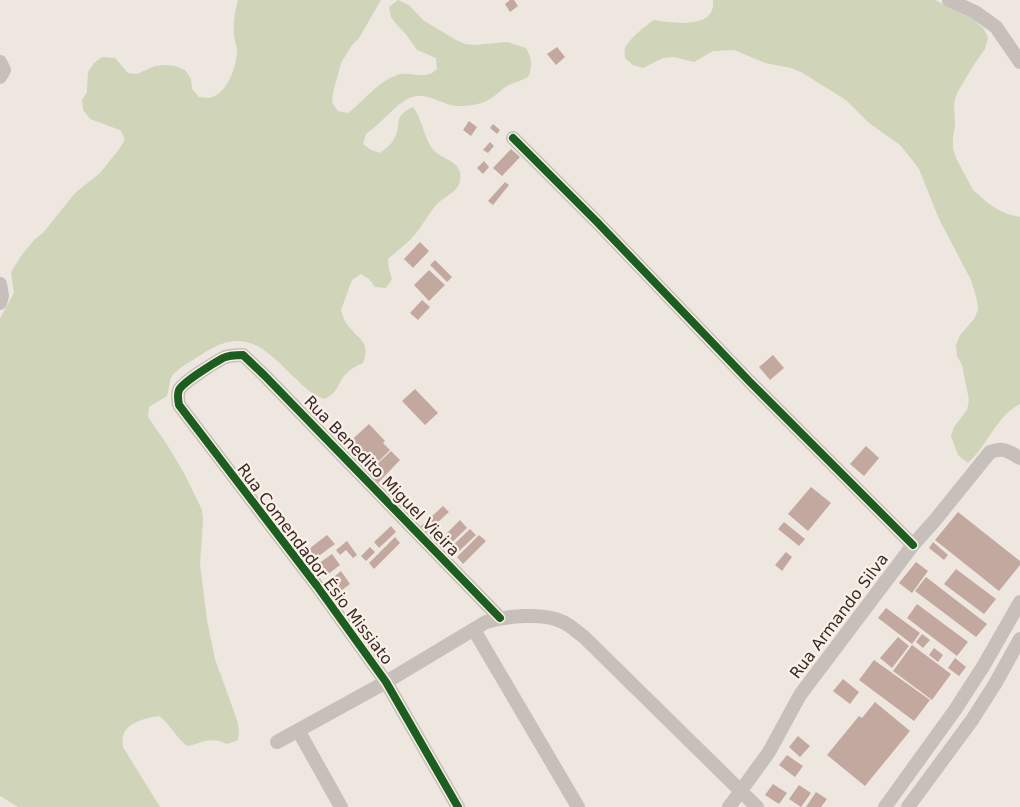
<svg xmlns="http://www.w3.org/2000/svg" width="1020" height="807" font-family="'DejaVu Sans',sans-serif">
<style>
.green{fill:#d0d4b9}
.building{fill:#c3a8a0}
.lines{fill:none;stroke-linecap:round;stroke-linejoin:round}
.minor{stroke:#c7bfb9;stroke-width:14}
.cycleway-casing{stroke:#fbf0e7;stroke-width:11}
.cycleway{stroke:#1b5e20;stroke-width:8}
.labels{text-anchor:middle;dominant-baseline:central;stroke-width:4.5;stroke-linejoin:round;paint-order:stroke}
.street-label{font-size:16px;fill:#382b27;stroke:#fbf0e7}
</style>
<rect width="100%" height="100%" fill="#eee7e0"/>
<path class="green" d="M 238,0 L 381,0 L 359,38 L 352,45 L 341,63 L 333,93 L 332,103 L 338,111 L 348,113 C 364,101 377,82 397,75 C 408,71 419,78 430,74 C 433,73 435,70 437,69 L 436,58 L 417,50 L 405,33 L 397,25 L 391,17 L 389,7 L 398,0 L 409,5 L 423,20 L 456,40 L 465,44 L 475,45 L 507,42 L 526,48 C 532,59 533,66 528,77 C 521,81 513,83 507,86 C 500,90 495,97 488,100 C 480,105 467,106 457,106 C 441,105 428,92 412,97 C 397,102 381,124 366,134 L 363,144 L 371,150 L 380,153 C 385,149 391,145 394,139 C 403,124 391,117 413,107 C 422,119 423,133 430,145 C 438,160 456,158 460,172 C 460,175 461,178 460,181 C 458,192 444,197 437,204 C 428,214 422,227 412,238 C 405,245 396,252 388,259 L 389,269 L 392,279 L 386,288 L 375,287 L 369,279 L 361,274 L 352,280 L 341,310 C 343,317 345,323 350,328 C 362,342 370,343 363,363 C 356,366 350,369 345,375 C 336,386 340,390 325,399 C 312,395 305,388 295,378 C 265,349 246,326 204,353 C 196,358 174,370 171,378 C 169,383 169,390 167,396 L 149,407 L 148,417 L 166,443 L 184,473 L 202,510 L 203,521 L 200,564 L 207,620 L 215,659 L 237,720 L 239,730 L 238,740 L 227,744 C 209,736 204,743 187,746 C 176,737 170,724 159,716 C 146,718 127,722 123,736 C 122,739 123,743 123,747 L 160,807 L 18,807 L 0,796 L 0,318 L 14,293 L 11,272 L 21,256 L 35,239 L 43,233 L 75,193 L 100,173 L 120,148 L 125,139 L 120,130 L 90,119 L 83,110 L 82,100 L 87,92 L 88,72 L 94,63 L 102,57 L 115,58 L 128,73 L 137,74 L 155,66 L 165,65 L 175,66 L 185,70 L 191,79 L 192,89 L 199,97 C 202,97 205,98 209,98 C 227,95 236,68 237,52 C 237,46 234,39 234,33 C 233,22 235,11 238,0 Z
M 713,0 L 935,0 L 973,19 L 984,29 L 988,38 L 985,49 L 973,66 L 957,93 L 954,103 L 955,126 L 953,137 L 953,148 L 956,158 L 973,190 L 989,204 L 997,209 L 1007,214 L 1020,217 L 1020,404 C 997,415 988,445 968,463 L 958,455 L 951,436 L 954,427 L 967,410 L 969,400 L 962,365 L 957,356 L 956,345 L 960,335 L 974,319 L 978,310 L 977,300 L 971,280 L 939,219 L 919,169 L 913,161 L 900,145 L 869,123 L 846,100 L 801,72 L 791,68 L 765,63 L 734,50 L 713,51 L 694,62 L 674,57 L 663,58 L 643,68 L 633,65 L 625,58 C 625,55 624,51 625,48 C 629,39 645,26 654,20 C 672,23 717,30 713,0 Z"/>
<path class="building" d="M 510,0 L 514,0 L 518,6 L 510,12 L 505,4 Z
M 557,47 L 565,57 L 556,65 L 547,54 Z
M 469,121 L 477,127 L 471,136 L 463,130 Z
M 493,124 L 500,130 L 497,134 L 490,128 Z
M 490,142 L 494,146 L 488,153 L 483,150 Z
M 511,149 L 520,157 L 502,176 L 493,168 Z
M 484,161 L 489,167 L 483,174 L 477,168 Z
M 505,182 L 509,185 L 493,205 L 488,201 Z
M 420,242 L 429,251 L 413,268 L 404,259 Z
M 435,260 L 452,277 L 447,282 L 430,265 Z
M 429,270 L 445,285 L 429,301 L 414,285 Z
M 422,300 L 430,307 L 418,320 L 410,313 Z
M 773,355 L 784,368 L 770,380 L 759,367 Z
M 415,389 L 438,413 L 425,425 L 402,401 Z
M 369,424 L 385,441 L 383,443 L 390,450 L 369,471 L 345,446 Z
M 866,446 L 879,458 L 864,476 L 850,464 Z
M 391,451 L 400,460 L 377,484 L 373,479 L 379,474 L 373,468 Z
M 811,487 L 831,503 L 808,531 L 788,514 Z
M 443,506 L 449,512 L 426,533 L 420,527 Z
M 958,512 L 1020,561 L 1020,565 L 999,591 L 935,540 Z
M 460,520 L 467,528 L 446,548 L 439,541 Z
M 784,522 L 805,539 L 799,546 L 778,529 Z
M 391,526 L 396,532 L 379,548 L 374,542 Z
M 470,529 L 476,535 L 454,556 L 448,550 Z
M 327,535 L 335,544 L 316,558 L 309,549 Z
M 479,535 L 486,541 L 463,564 L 457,557 Z
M 395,537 L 400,543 L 374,569 L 369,563 Z
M 347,541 L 357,555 L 353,558 L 346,550 L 340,555 L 336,550 Z
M 933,542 L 948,555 L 944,560 L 929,548 Z
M 370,547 L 375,552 L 366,561 L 361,556 Z
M 786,552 L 792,557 L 782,571 L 775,565 Z
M 332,554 L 340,565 L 327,575 L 318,564 Z
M 916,562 L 928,571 L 912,593 L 899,583 Z
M 956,569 L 996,599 L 984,614 L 944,584 Z
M 341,571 L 350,584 L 338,593 L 329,581 Z
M 926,577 L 987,624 L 976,637 L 915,591 Z
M 917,604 L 968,642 L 957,656 L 907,618 Z
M 886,608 L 920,633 L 912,644 L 878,618 Z
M 922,634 L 930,640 L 923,648 L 916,642 Z
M 898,637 L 909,646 L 892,668 L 880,658 Z
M 912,645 L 951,674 L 932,700 L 893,671 Z
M 934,648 L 943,655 L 938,662 L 929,655 Z
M 955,658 L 966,667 L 959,676 L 948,668 Z
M 874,660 L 930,700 L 914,721 L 859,680 Z
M 843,679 L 859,692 L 850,704 L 833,691 Z
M 875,702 L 910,731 L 865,786 L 827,755 L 859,716 L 862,718 Z
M 798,736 L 810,746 L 800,757 L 789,747 Z
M 787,755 L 803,766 L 795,777 L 779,765 Z
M 773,784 L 787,793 L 779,804 L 765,795 Z
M 799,785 L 811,793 L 801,807 L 789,799 Z
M 816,792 L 827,799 L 821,807 L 806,807 Z"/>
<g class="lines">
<path class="minor" d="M 949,0 L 975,12 L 996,27 L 1020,62
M 0,62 L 4,70 L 0,77
M 513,138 L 597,222 L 750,382 L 913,545
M 0,284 L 2,296 L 0,303
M 474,630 L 578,807
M 298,730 L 341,807
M 277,742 L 386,682 L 486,622 C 506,616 544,612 563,622 C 570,625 577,632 583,636 L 757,807
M 458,807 L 386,682 L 317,586 L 179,405 C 178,400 177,395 179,390 C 183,382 214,363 223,358 C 229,355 236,355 243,355 L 264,375 L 500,618
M 729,807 L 769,752 L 800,695 L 913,545 L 936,519 L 990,452 C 1003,447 1008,451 1020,458
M 885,807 L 955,710 L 984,665 L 1020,602
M 908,807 L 972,720 L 995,684 L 1020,639"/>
<g class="cycleway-casing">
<path id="cycleway" d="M 513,138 L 597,222 L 750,382 L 913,545
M 458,807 L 386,682 L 317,586 L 179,405 C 178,400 177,395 179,390 C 183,382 214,363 223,358 C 229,355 236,355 243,355 L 264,375 L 500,618"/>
</g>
<use href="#cycleway" class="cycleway"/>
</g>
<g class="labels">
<g class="street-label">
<text transform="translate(382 476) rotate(46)">Rua Benedito Miguel Vieira</text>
<text transform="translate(315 564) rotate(53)">Rua Comendador Ésio Missiato</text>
<text transform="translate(839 616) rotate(-53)">Rua Armando Silva</text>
</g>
</g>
</svg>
